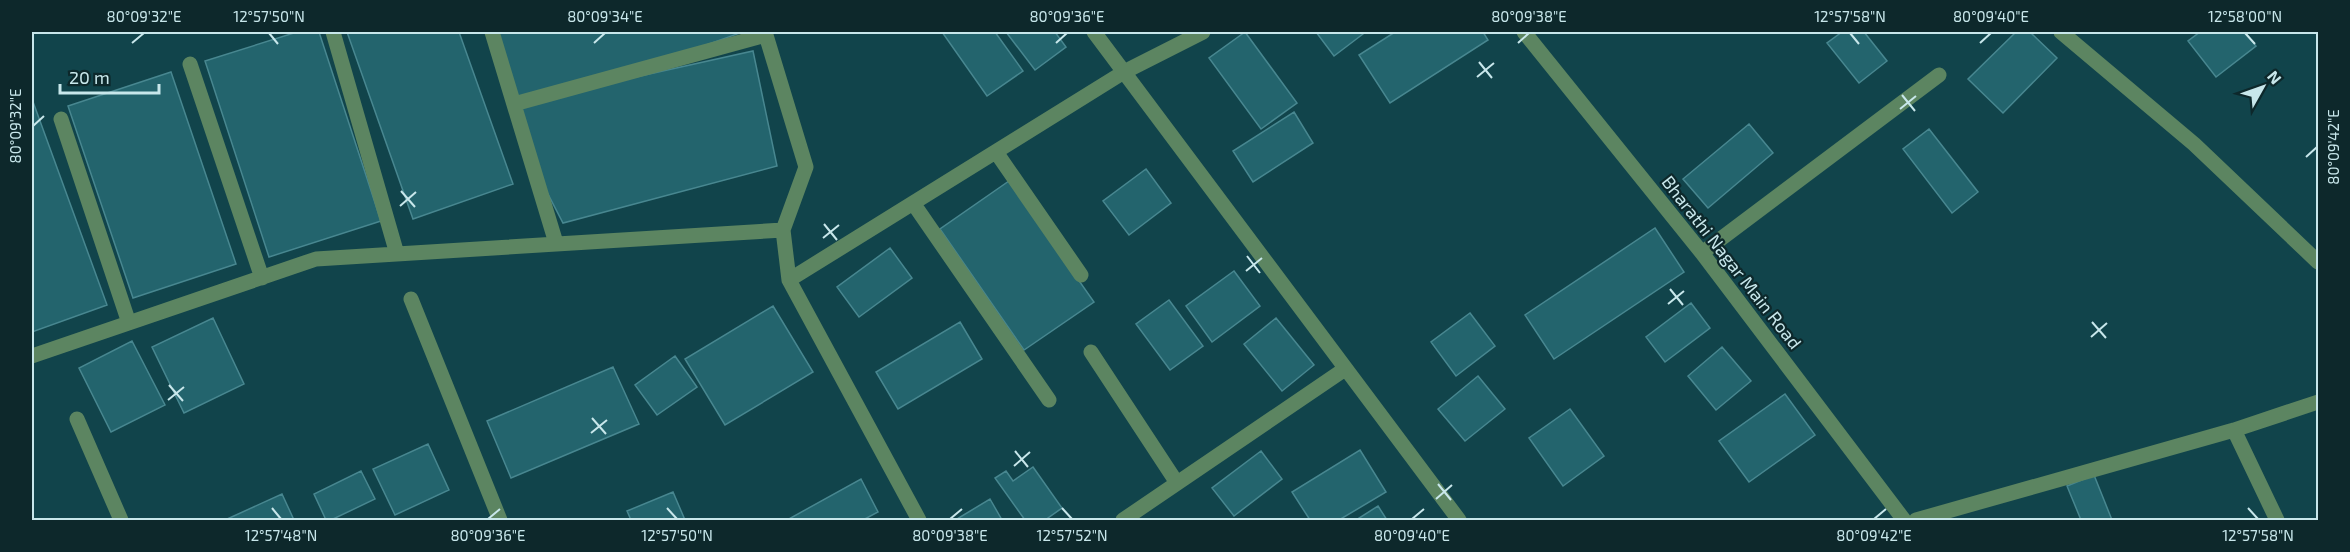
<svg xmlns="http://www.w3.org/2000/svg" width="2350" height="552" font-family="'Exo 2',sans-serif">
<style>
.building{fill:#23646d;stroke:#488790;stroke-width:1.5}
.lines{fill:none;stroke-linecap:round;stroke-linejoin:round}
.minor{stroke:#5c8561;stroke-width:15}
.ticks{fill:none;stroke:#c8e7eb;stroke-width:2}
.labels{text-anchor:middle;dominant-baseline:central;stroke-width:4.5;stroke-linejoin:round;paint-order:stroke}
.street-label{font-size:18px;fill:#c8e7eb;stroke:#0d282b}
.neatline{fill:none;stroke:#c8e7eb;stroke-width:2}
.ticks-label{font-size:15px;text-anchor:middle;fill:#c8e7eb}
</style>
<rect width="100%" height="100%" fill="#11444b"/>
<path class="building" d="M 297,32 L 319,32 L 381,221 L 269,257 L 205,61 Z
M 347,32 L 459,32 L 513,184 L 413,219 Z
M 492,32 L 739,32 L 740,33 L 625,74 L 514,104 Z
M 942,32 L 995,32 L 1023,71 L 987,96 Z
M 1006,32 L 1055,32 L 1066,47 L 1035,70 Z
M 1245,32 L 1297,103 L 1261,129 L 1209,58 Z
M 1316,32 L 1361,32 L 1363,34 L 1334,56 Z
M 1395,32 L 1483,32 L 1488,40 L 1390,103 L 1359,55 Z
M 1842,32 L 1864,32 L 1887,61 L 1859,83 L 1827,43 Z
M 2016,32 L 2030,32 L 2057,58 L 2003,113 L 1968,79 Z
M 2200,32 L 2245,32 L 2256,46 L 2216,77 L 2188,41 Z
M 753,51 L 777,166 L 563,223 L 533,165 L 514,104 Z
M 171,72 L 236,264 L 133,298 L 68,106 Z
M 32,99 L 107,305 L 32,332 Z
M 1294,112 L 1313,143 L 1253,182 L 1233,151 Z
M 1749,124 L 1773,153 L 1708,208 L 1683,179 Z
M 1929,129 L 1978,192 L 1952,213 L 1903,149 Z
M 1146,169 L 1171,203 L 1129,235 L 1103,201 Z
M 1009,181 L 1094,302 L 1024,350 L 940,229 Z
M 1655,228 L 1684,272 L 1554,359 L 1525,315 Z
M 890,248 L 912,278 L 859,317 L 837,287 Z
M 1234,271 L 1260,306 L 1212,342 L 1186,306 Z
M 1169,300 L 1203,346 L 1170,370 L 1136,324 Z
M 1691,303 L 1710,328 L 1665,362 L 1646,337 Z
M 773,306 L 813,372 L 725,425 L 685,359 Z
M 1470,313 L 1495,346 L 1456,376 L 1431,342 Z
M 213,318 L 244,384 L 184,413 L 152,347 Z
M 1276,318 L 1314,365 L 1282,391 L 1244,344 Z
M 960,322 L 982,359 L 898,409 L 876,372 Z
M 132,341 L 165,405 L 111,432 L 79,368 Z
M 1722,347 L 1751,381 L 1716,410 L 1688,376 Z
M 675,356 L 697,387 L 657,415 L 635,385 Z
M 613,367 L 639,424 L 511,478 L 487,421 Z
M 1478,376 L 1505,409 L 1465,441 L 1438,409 Z
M 1785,394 L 1815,435 L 1749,482 L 1719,441 Z
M 1570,409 L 1604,456 L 1563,486 L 1529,438 Z
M 428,444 L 449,490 L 395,515 L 373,469 Z
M 1360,450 L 1386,492 L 1339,520 L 1310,520 L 1292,492 Z
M 1261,451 L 1282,479 L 1234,516 L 1212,488 Z
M 1033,467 L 1062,508 L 1045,520 L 1025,520 L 995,478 L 1006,471 L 1013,481 Z
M 361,471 L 375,499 L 331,520 L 326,520 L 314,494 Z
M 2094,475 L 2112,520 L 2081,520 L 2067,486 Z
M 861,479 L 878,512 L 863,520 L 787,520 Z
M 673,492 L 685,520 L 631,520 L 627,511 Z
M 282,494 L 294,520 L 225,520 Z
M 990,499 L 1002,520 L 958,520 L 957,519 Z
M 1378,506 L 1387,520 L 1356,520 Z"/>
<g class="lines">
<path class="minor" d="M 333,32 L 397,254
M 492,32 L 556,243
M 765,32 L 806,167 L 783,230 L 789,280 L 919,520
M 1094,32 L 1459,520
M 1524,32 L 1702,253 L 1904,520
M 2061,32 L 2194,144 L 2318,262
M 190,64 L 262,278
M 514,104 L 766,35
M 61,119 L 129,323
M 996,152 L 1081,275
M 913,203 L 1049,400
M 1702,253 L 1939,75
M 789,280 L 1124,72 L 1203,32
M 411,299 L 500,520
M 1091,352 L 1177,483
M 32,356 L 316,259 L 783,230
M 77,419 L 121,520
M 2234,430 L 2277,520
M 1123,520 L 1345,369
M 1916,520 L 2234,430 L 2318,402"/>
</g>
<path class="ticks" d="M 269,33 L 278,44M 1850,33 L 1859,44M 2245,33 L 2255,44M 132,43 L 144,33M 594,43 L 605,33M 1056,43 L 1067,33M 1518,43 L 1529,33M 1980,43 L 1991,33M 1479,62 L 1492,78M 1477,77 L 1494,63M 1902,95 L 1915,111M 1900,109 L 1916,96M 33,126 L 44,116M 2306,157 L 2317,147M 401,191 L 415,207M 400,206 L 416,192M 824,224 L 837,240M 823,238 L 839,225M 1247,256 L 1260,273M 1246,271 L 1262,258M 1670,289 L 1683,305M 1668,304 L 1684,291M 2092,322 L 2106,338M 2091,337 L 2107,323M 169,385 L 183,401M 168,400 L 184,387M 592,418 L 606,434M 591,433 L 607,420M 1015,451 L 1028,467M 1014,466 L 1030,452M 1438,484 L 1451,500M 1436,499 L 1452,485M 272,508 L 281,519M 667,508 L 677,519M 1062,508 L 1072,519M 2248,508 L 2258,519M 488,519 L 500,509M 950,519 L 962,509M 1412,519 L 1424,509M 1874,519 L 1886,509"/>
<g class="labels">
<g class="street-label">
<text transform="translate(1732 262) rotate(52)">Bharathi Nagar Main Road</text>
</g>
</g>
<rect width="2350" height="552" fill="none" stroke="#0d282b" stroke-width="66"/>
<g transform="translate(2263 87) rotate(50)" stroke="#0d282b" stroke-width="4.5" paint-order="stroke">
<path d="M0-4.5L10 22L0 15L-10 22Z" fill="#c8e7eb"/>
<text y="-9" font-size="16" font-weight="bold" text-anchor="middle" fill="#c8e7eb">N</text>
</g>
<path d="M60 84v9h99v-9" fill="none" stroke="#c8e7eb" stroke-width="3"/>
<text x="69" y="84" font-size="18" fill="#c8e7eb" stroke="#0d282b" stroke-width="4.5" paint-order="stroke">20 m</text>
<rect x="33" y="33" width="2284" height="486" class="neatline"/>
<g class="ticks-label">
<text x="144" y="22">80°09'32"E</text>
<text x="269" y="22">12°57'50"N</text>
<text x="605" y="22">80°09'34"E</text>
<text x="1067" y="22">80°09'36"E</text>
<text x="1529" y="22">80°09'38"E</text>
<text x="1850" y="22">12°57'58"N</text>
<text x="1991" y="22">80°09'40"E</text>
<text x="2245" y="22">12°58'00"N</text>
<text transform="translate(16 126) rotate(-90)" y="5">80°09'32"E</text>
<text transform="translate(2334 147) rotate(-90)" y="5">80°09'42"E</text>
<text x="281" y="541">12°57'48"N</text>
<text x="488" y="541">80°09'36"E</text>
<text x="677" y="541">12°57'50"N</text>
<text x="950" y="541">80°09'38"E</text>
<text x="1072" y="541">12°57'52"N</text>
<text x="1412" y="541">80°09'40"E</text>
<text x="1874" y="541">80°09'42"E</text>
<text x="2258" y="541">12°57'58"N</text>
</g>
</svg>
